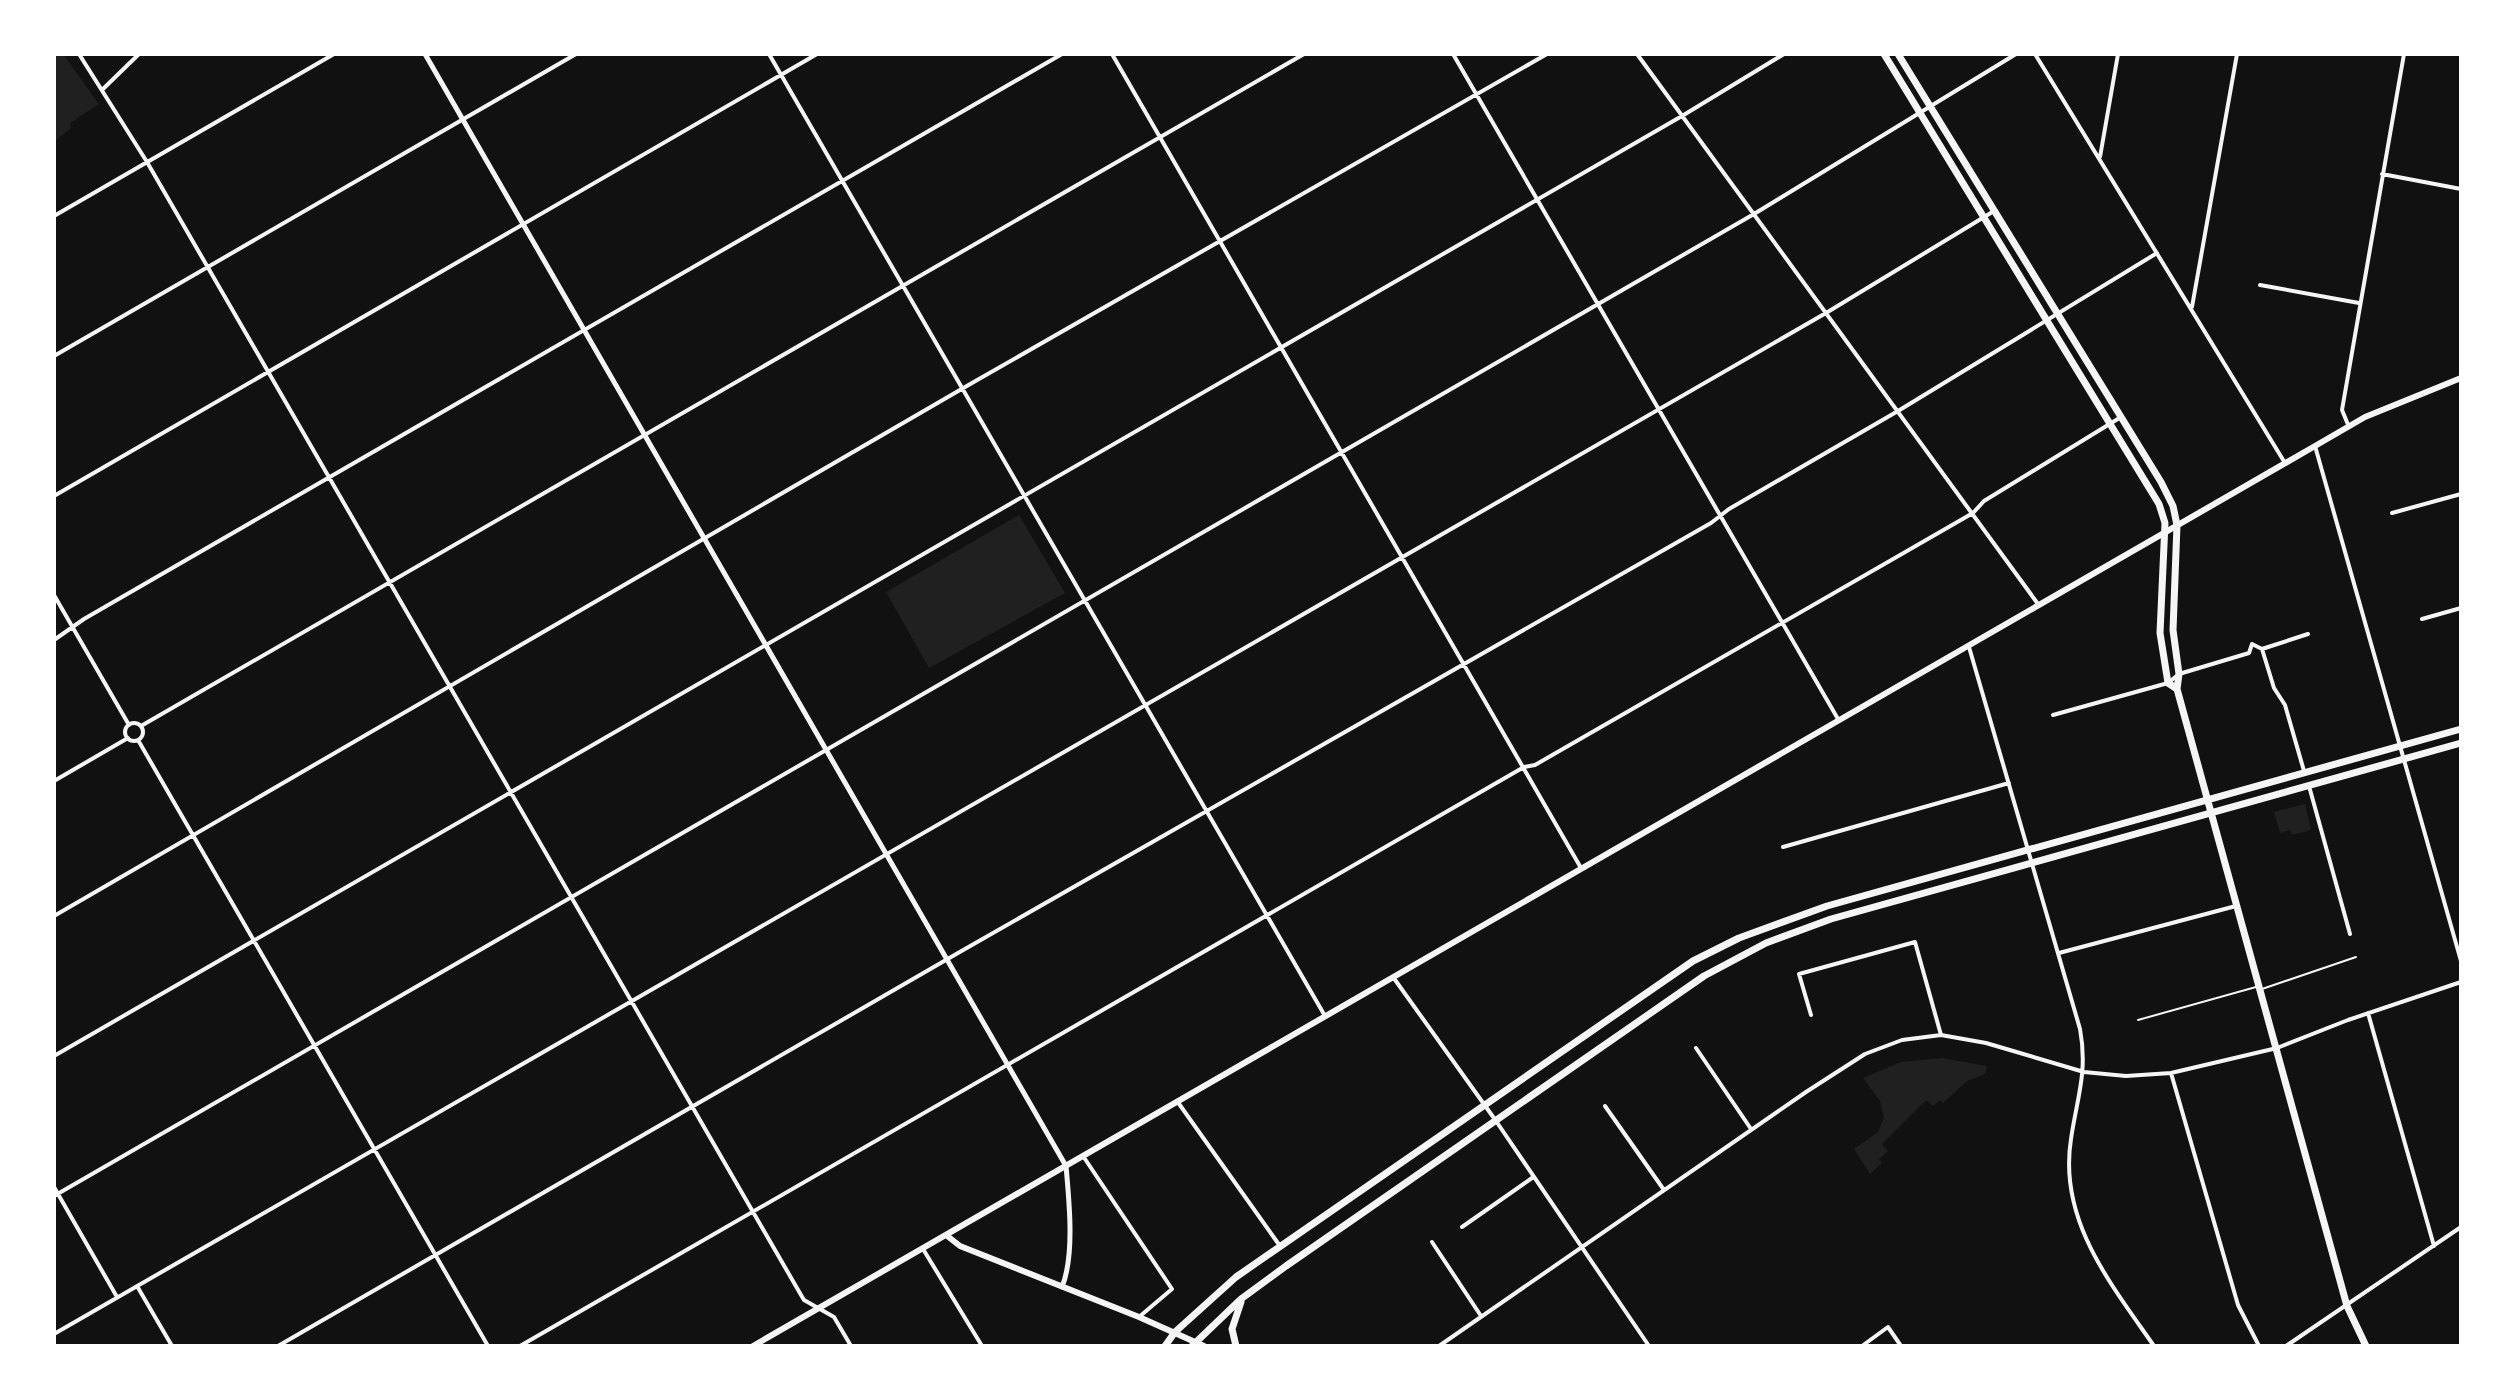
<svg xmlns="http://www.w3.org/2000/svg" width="2515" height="1400" font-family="Commissioner,sans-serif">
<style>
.green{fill:#202020}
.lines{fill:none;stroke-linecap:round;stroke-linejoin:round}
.service{stroke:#f5f5f5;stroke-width:2}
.minor{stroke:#f5f5f5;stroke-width:4}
.tertiary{stroke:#f5f5f5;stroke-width:5}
.secondary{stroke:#f5f5f5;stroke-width:6}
.primary{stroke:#f5f5f5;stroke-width:7}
</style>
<rect width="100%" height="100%" fill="#111"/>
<path class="green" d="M 54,54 L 63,54 L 99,104 L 70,123 L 71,128 L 54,142 Z
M 1019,515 L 1065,593 L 929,668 L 886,592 Z
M 2305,804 L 2311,830 L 2292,835 L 2290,830 L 2280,833 L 2274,812 Z
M 1942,1058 L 1987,1066 L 1985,1074 L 1967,1081 L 1943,1103 L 1940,1100 L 1933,1106 L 1926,1100 L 1882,1144 L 1888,1151 L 1879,1159 L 1882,1163 L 1870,1174 L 1854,1149 L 1878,1132 L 1884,1117 L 1880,1101 L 1863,1078 L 1901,1062 Z"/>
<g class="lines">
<path class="service" d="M 2262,989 L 2356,957
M 2138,1020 L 2256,987"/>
<path class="minor" d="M 79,54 L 147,162 L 801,1295 L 804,1300 L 834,1317 L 851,1346
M 769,54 L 1325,1016
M 1112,54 L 1581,868
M 1453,54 L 1838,719
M 1637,54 L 2038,604
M 2035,54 L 2285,463
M 103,89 L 139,54
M 2100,157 L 2118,54
M 2382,174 L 2461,189
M 54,216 L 334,54
M 2260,285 L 2359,303
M 2192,307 L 2237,54
M 54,356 L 576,54
M 2349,427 L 2342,410 L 2404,54
M 2315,446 L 2461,961
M 54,496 L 817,54
M 2392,513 L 2461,494
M 54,595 L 129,725
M 2422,619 L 2461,608
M 54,640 L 84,619 L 1062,54
M 1969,647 L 2080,1029 C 2088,1072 2077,1098 2071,1139 C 2058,1220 2111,1284 2154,1346
M 2053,715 L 2168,683 L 2179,674 L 2249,653 L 2252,644 L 2262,649
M125 732a9 9 0 1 1 18 0a9 9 0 1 1-18 0Z
M 141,726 L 1304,54
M 138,740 L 488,1346
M 2304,771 L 2285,705 L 2274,688 L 2262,649 L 2308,634
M 54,781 L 128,738
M 2309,786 L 2350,934
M 1783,847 L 2009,783
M 54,916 L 972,383 L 1547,54
M 2059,953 L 2236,906
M 1393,977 L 1496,1121 L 1649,1346
M 2368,1013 L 2434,1246
M 1811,1015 L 1799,974 L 1915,942 L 1941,1035
M 1696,1048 L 1751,1129
M 54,1056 L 1682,116 L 1784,54
M 2171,1073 L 2238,1305 L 2259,1346
M 1177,1101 L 1280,1246
M 1605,1106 L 1664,1190
M 1083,1156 L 1172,1289 L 1139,1317
M 54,1187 L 117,1297
M 54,1196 L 1754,214 L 2016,54
M 1462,1227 L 1532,1178
M 1432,1242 L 1481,1316
M 923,1249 L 982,1346
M 137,1286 L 172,1346
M 54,1334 L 1826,313 L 1994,211
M 278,1346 L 958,953 L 1711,523 L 1729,509 L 1898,411 L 2157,253
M 520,1346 L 1524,767 L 1535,765 L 1973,513 L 1984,501 L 2121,417
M 1439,1346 L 1806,1092 L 1865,1054 L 1902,1040 L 1941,1035 L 1986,1043 L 2084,1072 L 2126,1076 L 2171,1073 L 2277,1048 L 2348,1020 L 2461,982
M 1862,1346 L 1888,1327 L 1901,1346
M 2286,1346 L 2461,1227"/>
<path class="tertiary" d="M 425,54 L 1066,1166 C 1069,1200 1075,1255 1062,1287"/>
<path class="secondary" d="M 946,1235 L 960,1246 L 1139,1317 L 1204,1346
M 753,1346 L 2315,446 L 2365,417 L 2461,378"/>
<path class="primary" d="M 1884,54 L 2159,504 L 2165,523 L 2160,633 L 2168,683 L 2177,689
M 1898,54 L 2161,482 L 2173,506 L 2177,525 L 2173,630 L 2179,674 L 2177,689 L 2347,1306 L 2366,1346
M 1165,1346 L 1175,1332 L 1236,1277 L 1693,961 L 1739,938 L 1827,906 L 2461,729
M 1192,1346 L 1241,1299 L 1286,1266 L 1704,976 L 1766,943 L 1831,919 L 2461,743
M 1236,1346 L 1232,1329 L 1241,1302"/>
</g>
<rect width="2515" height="1400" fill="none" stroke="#ffffff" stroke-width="112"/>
</svg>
